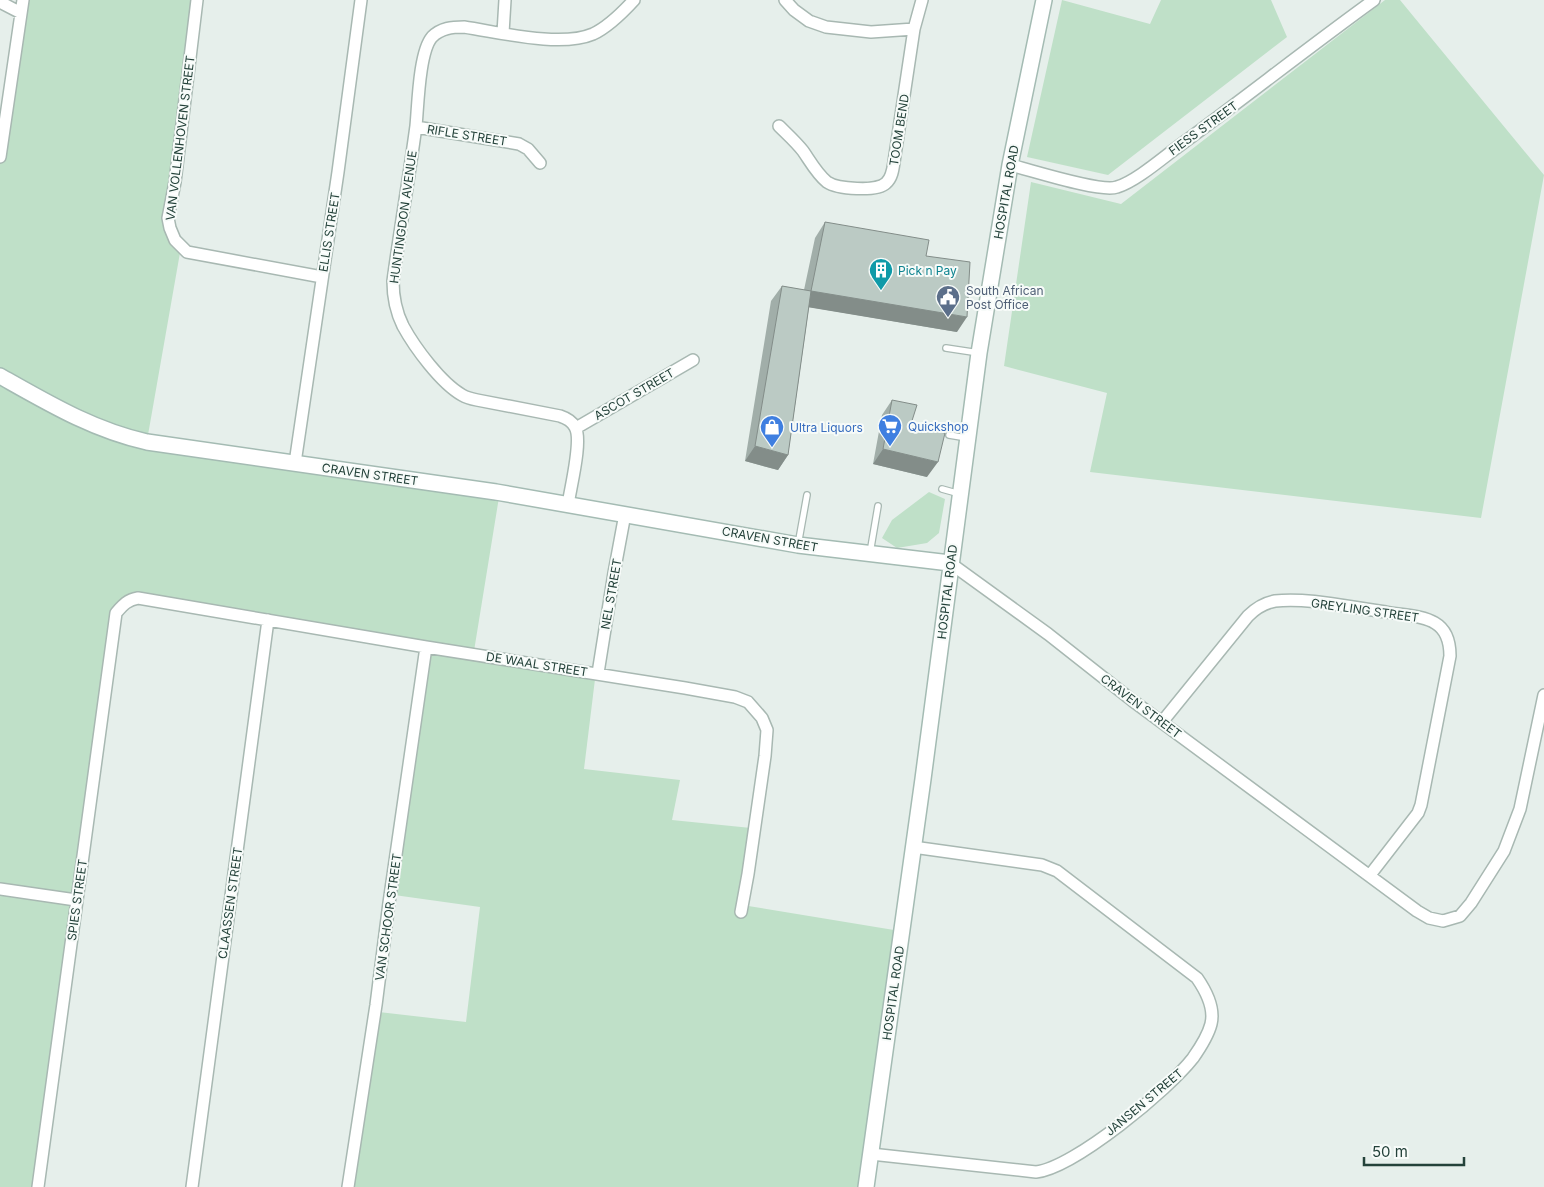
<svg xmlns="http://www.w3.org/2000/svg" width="1544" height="1187" font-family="Inter,sans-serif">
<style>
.green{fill:#bfe0c8}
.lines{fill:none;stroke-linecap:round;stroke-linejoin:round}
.lane-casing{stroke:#a8b8b2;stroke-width:8}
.street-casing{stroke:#a8b8b2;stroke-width:14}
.secondary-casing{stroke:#a4bbb3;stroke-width:18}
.lane{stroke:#fff;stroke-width:5.5}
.street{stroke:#fff;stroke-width:11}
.secondary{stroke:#fff;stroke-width:15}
.wall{fill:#a1aea9}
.shaded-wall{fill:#838d89}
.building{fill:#bbcac4;stroke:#838d89}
.labels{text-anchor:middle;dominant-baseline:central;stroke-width:4;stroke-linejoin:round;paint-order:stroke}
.street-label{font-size:12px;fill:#24423a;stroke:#f7fbf9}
.culture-label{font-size:12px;fill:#0d838f;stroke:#f7fbf9;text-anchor:start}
.service-label{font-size:12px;fill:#4e5e75;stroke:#f7fbf9;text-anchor:start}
.shop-label{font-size:12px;fill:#366cbe;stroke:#f7fbf9;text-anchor:start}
</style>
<rect width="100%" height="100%" fill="#e6efeb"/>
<path class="green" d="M 22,0 L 194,0 L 165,223 L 181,247 L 148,435 L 500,491 L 474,651 L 596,671 L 584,769 L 680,780 L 672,820 L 751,828 L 742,905 L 900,931 L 866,1187 L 344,1187 L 370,1011 L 466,1022 L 480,907 L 387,894 L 424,643 L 138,597 L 113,613 L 34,1187 L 0,1187 L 0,151 Z
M 1062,0 L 1150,24 L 1161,0 L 1271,0 L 1287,37 L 1108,175 L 1027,157 Z
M 1385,0 L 1400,0 L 1544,175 L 1481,518 L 1090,472 L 1107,393 L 1004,366 L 1031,182 L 1121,204 Z
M 929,492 L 945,499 L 939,533 L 927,543 L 897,548 L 882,538 L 892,520 Z"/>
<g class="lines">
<g class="lane-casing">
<path id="lane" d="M 946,348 L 979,353
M 949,435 L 967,438
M 942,489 L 960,494
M 798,545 L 807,495
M 870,553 L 878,506"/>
</g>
<g class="street-casing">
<path id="street" d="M 197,0 L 175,182 L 168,218 L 170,228 L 175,240 L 187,252 L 322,277
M 785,0 L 794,10 L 809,21 L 826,27 L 871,32 L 914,29
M 0,2 L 21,13
M 503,33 L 505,0
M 779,126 C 787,134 796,142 803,151 C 810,161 817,174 827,182 C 837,189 877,192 886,183 C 892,178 893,169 894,162 L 914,29 L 922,0
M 416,127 L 519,144 L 528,149 L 540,163
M 0,157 L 23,0
M 1010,165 C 1031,170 1101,193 1117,187 C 1137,181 1166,155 1183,143 C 1247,96 1309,47 1374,0
M 576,428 L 693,360
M 295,463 L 338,172 L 361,0
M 568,505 C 570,489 583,440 575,427 C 572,421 566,418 560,416 L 477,400 C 472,399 467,398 462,395 C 441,383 415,348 403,326 C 396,312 393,296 393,281 C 400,229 409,178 416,126 C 418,106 419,52 432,37 C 441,28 452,27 464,27 C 499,32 560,48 593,34 C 608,27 623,12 634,0
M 950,563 L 1048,634 L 1133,701 L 1417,911 L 1429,918 L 1443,921 L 1460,916 L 1471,903 L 1504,851 L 1520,809 L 1544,695
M 598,673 L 614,573 L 625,514
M 1162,722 L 1248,616 C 1255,609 1264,603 1275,601 C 1308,597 1353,608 1386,612 C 1401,615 1422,615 1435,623 C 1447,630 1450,643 1450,656 L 1421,805 L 1418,813 L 1370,875
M 0,889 L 76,900
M 871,1154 L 1036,1172 C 1074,1168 1169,1089 1193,1058 C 1200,1048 1208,1036 1211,1024 C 1215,1008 1206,991 1197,978 L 1057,871 L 1042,865 L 913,847
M 38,1187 L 116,613 C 123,605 127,600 138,598 L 426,647 L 685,688 L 735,697 L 748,702 L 762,718 L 767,730 L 765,756 L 748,874 L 741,912
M 192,1187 L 268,620
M 348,1187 L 376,1005 L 389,903 L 426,647"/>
</g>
<g class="secondary-casing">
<path id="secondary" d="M 0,376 C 48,403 93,430 147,442 L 496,492 L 798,545 L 950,563
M 866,1187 L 923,779 L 979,353 L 1010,165 L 1044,0"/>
</g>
<use href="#lane" class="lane"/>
<use href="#street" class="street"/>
<use href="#secondary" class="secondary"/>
</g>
<path class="wall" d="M 825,222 L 926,256 L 957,332 L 809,307 L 788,455 L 778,470 L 745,461 L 771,301 L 782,286 L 804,290 L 815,238 Z
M 892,400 L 927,477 L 873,464 L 882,415 Z"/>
<path class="shaded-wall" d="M 811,291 L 967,317 L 957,332 L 801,306 Z
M 755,446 L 788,455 L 778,470 L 745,461 Z
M 883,449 L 938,462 L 927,477 L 873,464 Z"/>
<path class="building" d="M 825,222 L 929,240 L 926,256 L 970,262 L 967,317 L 811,291 Z
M 782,286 L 811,291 L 788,455 L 755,446 Z
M 892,400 L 917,405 L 910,427 L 945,433 L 938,462 L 883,449 Z"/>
<defs>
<g id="building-pin" transform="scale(1.25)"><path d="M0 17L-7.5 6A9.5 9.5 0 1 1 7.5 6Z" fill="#0f9aa8" stroke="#f7fbf9"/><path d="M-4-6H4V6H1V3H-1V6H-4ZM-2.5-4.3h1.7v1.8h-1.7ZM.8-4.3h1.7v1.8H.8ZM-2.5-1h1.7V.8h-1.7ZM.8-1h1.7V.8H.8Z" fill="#fff"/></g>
<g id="civic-pin" transform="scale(1.25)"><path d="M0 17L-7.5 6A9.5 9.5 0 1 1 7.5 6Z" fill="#5c6f8a" stroke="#f7fbf9"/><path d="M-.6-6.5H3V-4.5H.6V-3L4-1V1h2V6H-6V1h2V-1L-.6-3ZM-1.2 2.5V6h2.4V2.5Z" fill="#fff"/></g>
<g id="supermarket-pin" transform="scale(1.25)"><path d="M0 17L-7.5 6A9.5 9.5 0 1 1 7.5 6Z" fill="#3f7fe0" stroke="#f7fbf9"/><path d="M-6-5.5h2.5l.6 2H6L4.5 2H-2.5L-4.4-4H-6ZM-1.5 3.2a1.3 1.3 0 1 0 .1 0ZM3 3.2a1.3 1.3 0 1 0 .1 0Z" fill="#fff"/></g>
<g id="shop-pin" transform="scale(1.25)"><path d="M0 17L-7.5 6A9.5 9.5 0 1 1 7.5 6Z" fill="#3f7fe0" stroke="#f7fbf9"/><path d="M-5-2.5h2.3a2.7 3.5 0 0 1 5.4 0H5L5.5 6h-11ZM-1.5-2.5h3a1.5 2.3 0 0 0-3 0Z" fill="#fff"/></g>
</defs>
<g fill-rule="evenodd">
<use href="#building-pin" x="881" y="270"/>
<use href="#civic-pin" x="948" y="297"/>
<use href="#supermarket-pin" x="890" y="426"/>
<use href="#shop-pin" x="772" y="427"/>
</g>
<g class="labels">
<g class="street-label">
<text transform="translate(1203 128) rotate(-36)">FIESS STREET</text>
<text transform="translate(899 130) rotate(-81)">TOOM BEND</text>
<text transform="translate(467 135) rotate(9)">RIFLE STREET</text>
<text transform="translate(180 138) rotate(-83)">VAN VOLLENHOVEN STREET</text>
<text transform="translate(1006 192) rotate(-80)">HOSPITAL ROAD</text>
<text transform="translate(403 217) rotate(-82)">HUNTINGDON AVENUE</text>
<text transform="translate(329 232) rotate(-81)">ELLIS STREET</text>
<text transform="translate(634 394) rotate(-30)">ASCOT STREET</text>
<text transform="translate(370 474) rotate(8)">CRAVEN STREET</text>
<text transform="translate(770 539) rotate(10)">CRAVEN STREET</text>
<text transform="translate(947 592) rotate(-83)">HOSPITAL ROAD</text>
<text transform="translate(611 594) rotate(-80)">NEL STREET</text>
<text transform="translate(1365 610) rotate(8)">GREYLING STREET</text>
<text transform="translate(537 664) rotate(9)">DE WAAL STREET</text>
<text transform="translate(1141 706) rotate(37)">CRAVEN STREET</text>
<text transform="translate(77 900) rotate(-82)">SPIES STREET</text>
<text transform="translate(230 903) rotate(-82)">CLAASSEN STREET</text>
<text transform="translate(388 917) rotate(-82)">VAN SCHOOR STREET</text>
<text transform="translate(893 993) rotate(-82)">HOSPITAL ROAD</text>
<text transform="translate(1144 1102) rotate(-40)">JANSEN STREET</text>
</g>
<g class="culture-label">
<text x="898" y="270">Pick n Pay</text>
</g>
<g class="service-label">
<text x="966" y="290">South African<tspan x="966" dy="14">Post Office</tspan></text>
</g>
<g class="shop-label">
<text x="908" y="426">Quickshop</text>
<text x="790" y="427">Ultra Liquors</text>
</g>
</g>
<path d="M1364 1157v8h100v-8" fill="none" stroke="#24423a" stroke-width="2.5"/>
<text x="1372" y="1157" font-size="15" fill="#24423a" stroke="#f7fbf9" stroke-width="4" paint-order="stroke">50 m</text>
</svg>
